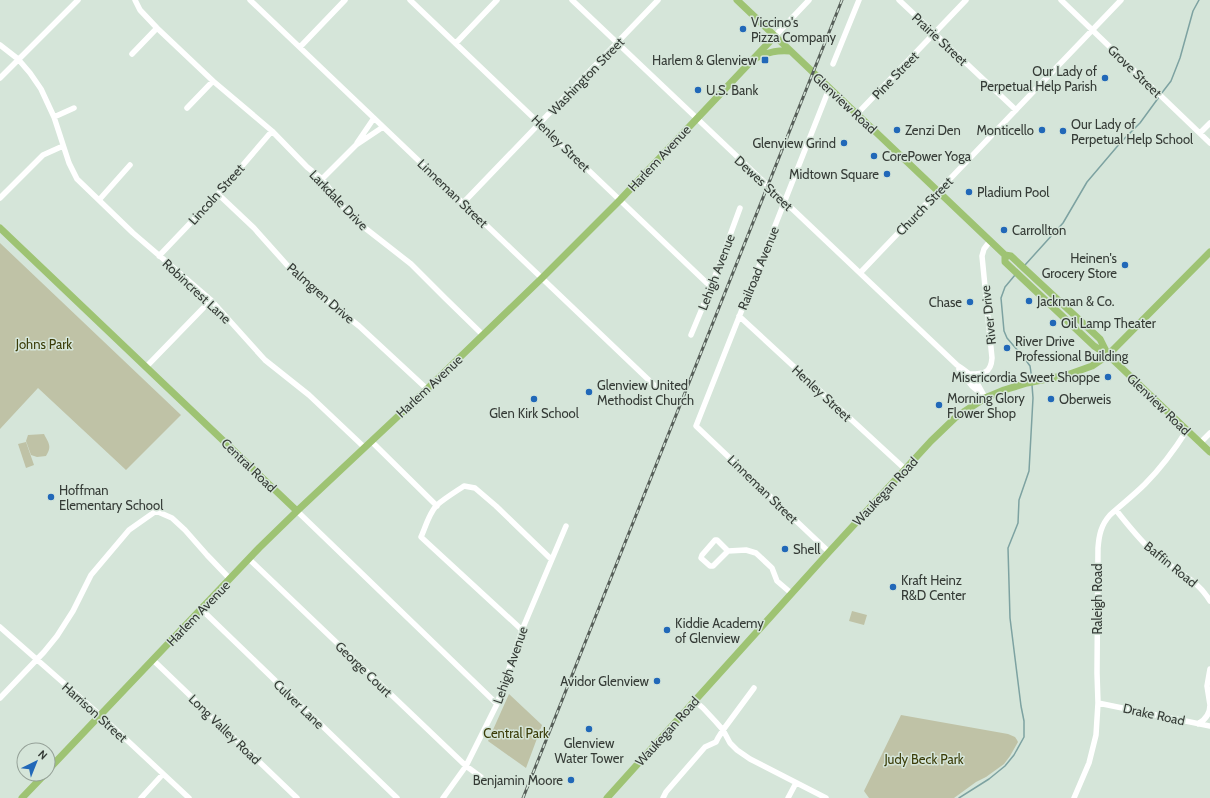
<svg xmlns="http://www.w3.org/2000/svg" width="1210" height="798" font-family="Cabin,sans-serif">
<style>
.green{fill:#bfc2a6}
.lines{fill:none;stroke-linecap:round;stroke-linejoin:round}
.stream{stroke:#7da2a1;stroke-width:1.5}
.minor{stroke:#fff;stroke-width:5.5}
.major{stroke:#9ec373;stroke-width:7}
.rail-casing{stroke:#575f59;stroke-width:3}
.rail{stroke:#d5e5d9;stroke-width:1.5;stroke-dasharray:4.5;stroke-linecap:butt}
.poi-dot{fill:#2168b8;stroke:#d5e5d9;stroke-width:1.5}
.labels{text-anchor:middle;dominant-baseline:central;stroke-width:3;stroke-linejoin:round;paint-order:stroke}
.poi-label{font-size:13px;fill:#353b36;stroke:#d5e5d9;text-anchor:start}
.street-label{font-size:13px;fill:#353b36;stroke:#d5e5d9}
.park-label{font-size:13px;fill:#3a3c08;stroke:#d5e5d9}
</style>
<rect width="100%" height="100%" fill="#d5e5d9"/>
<path class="green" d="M 0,243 L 181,415 L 126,470 L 38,388 L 0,429 Z
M 44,434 C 49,444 52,446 46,456 L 37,457 L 31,455 L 26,441 L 28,435 Z
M 26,442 L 34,465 L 26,468 L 18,444 Z
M 852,611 L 867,615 L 864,625 L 849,621 Z
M 509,694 L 542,725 L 526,768 L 488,741 Z
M 901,715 L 1008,734 L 1015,737 L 1017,740 L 1018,742 L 1010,756 L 1004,764 L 986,777 L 976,782 L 954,798 L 869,798 L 864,791 Z"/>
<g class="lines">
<path class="stream" d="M 1161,94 L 1171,81 L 1180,58 L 1193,11 L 1199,0
M 1025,265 L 1063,223 L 1087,182 L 1121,142 L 1140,123 L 1159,97
M 1015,275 L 1005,287 L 1001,298 L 1004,331 L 1007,338 L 1025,359 L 1030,366 L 1032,379
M 959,798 L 989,779 L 1005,766 L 1014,755 L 1024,737 L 1024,721 L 1021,706 L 1010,618 L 1008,548 L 1018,523 L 1019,500 L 1029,471 L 1033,398 L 1032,385"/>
<path class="minor" d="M 135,0 L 140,10 L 157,28 L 213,81 L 272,131 L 307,167 L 322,179 L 344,208 L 365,228 L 411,264 L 445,298 L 483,335
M 250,0 L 655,386
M 410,0 L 711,287
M 572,0 L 957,365 C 973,375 977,381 985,398
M 899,0 L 1016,110
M 1061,0 L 1210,143
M 775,36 L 809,0
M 456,43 L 497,0
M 0,45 L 18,59 L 30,73 L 41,89 L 54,117 L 69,163 L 77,179 L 133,233 L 211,300 L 265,360 L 309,395 L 364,447
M 300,47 L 345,0
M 132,54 L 157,28
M 833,64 L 859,0
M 0,78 L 78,0
M 187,108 L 213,81
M 857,114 L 966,0
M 54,117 L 74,108
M 1200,133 L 1210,123
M 357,143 L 374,118
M 322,179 L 356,145 L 383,127
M 218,194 L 254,228 L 287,265 L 320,295 L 359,326 L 427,389
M 0,198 L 43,155 L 63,146
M 99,200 L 130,165
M 463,203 L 658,0
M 159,256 L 218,194 L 272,131
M 860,273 L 1121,0
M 739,316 L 905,469
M 691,335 L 711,287 L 740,208
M 146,367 L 211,300
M 959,369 L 972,386 L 983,395
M 970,374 C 984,374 991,373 992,358 L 982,256 L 984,249 L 990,241
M 371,441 L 437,506
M 1200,443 L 1210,433
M 1116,510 C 1127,524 1139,539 1152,551 C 1171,569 1197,578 1210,601
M 297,511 L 497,704
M 728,551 L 713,566 L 710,566 L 701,558 L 702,555 L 715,540 L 717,540 L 728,551 L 746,550 L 756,553 L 772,568 L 777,581 L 791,593
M 829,552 L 696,426 L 827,94 L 831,90
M 249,559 L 466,766 L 481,777
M 201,609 L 397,798
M 0,627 L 100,715 L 189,798
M 522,630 L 421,537 C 426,526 429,513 437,505 C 445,498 455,492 464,486 L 475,488 L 496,506 L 551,559
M 153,660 L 297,798
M 1210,669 L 1207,686 L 1210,705
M 0,698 L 44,652 L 57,636 L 73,611 L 91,575 L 129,530 L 156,511 L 172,518 L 185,530 L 207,555 L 230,579
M 695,701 L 703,708 L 716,722 L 723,730 L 730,743 L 737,750 L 750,759 L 826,798
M 1098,703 L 1210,726
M 1198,724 C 1205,720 1210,714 1210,705
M 141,798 L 163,774
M 443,798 L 466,766 L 497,704 L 522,630 L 566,526
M 663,798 L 666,792 L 705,747 L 716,742 L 718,738 L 723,730 L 754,688
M 788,798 L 796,783
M 1074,798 L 1089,763 L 1096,735 L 1098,703 L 1097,673 L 1098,548 C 1099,535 1101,525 1110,515 C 1121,505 1134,495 1145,484 C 1161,468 1175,449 1187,430"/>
<path class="major" d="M 737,0 L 1005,255 L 1011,256 L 1100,339 L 1108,355
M 756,58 C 768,52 777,50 790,51
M 0,228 L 297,511
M 1005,255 L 1005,262 L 1094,346 L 1108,355 L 1210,452
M 48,770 L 259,548 L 297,511 L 427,389 L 542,278 L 620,200 L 775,36
M 22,798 L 45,774
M 607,798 L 829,552 L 931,441 L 956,417 L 985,398 L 1004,390 L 1027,383 L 1067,375 L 1092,366 L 1108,355 L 1210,252"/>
<g class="rail-casing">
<path id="rail" d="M 523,798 L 842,0"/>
</g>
<use href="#rail" class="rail"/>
</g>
<g class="poi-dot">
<circle cx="743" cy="29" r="4"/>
<rect x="761" y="56" width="8" height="8" rx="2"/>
<circle cx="1105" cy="78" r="4"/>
<circle cx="698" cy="90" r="4"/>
<circle cx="897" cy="130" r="4"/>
<circle cx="1042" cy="130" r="4"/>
<circle cx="1063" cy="131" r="4"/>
<circle cx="844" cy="143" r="4"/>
<circle cx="874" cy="156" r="4"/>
<circle cx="887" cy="174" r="4"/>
<circle cx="969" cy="192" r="4"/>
<circle cx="1004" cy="230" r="4"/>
<circle cx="1125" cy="265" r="4"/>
<circle cx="1029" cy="301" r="4"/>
<circle cx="970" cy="302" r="4"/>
<circle cx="1053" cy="323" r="4"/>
<circle cx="1007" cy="348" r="4"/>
<circle cx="1108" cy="377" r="4"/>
<circle cx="589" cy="392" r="4"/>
<circle cx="534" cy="399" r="4"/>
<circle cx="1051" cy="399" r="4"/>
<circle cx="939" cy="405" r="4"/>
<circle cx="51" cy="497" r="4"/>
<circle cx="785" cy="549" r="4"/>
<circle cx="893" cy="587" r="4"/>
<circle cx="667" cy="630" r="4"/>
<circle cx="657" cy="681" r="4"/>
<circle cx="589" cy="729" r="4"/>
<circle cx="571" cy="780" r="4"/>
</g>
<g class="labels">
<g class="poi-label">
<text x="751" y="22">Viccino's<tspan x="751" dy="15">Pizza Company</tspan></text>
<text x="757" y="60" text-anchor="end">Harlem &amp; Glenview</text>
<text x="1097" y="71" text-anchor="end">Our Lady of<tspan x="1097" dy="15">Perpetual Help Parish</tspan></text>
<text x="706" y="90">U.S. Bank</text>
<text x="1071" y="124">Our Lady of<tspan x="1071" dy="15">Perpetual Help School</tspan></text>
<text x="905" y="130">Zenzi Den</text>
<text x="1034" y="130" text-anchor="end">Monticello</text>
<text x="836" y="143" text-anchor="end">Glenview Grind</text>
<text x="882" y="156">CorePower Yoga</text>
<text x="879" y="174" text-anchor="end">Midtown Square</text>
<text x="977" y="192">Pladium Pool</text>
<text x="1012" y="230">Carrollton</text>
<text x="1117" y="258" text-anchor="end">Heinen's<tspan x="1117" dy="15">Grocery Store</tspan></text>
<text x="1037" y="301">Jackman &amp; Co.</text>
<text x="962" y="302" text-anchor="end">Chase</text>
<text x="1061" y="323">Oil Lamp Theater</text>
<text x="1015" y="341">River Drive<tspan x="1015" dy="15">Professional Building</tspan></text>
<text x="1100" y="377" text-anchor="end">Misericordia Sweet Shoppe</text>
<text x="597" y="385">Glenview United<tspan x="597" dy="15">Methodist Church</tspan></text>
<text x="947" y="398">Morning Glory<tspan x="947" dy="15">Flower Shop</tspan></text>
<text x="1059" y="399">Oberweis</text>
<text x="534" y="413" text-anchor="middle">Glen Kirk School</text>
<text x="59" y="490">Hoffman<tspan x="59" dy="15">Elementary School</tspan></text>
<text x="793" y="549">Shell</text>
<text x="901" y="580">Kraft Heinz<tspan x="901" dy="15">R&amp;D Center</tspan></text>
<text x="675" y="623">Kiddie Academy<tspan x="675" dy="15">of Glenview</tspan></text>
<text x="649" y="681" text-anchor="end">Avidor Glenview</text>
<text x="589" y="743" text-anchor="middle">Glenview<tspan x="589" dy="15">Water Tower</tspan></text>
<text x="563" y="780" text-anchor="end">Benjamin Moore</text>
</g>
<g class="street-label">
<text transform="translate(940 39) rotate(43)">Prairie Street</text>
<text transform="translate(1135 71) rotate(44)">Grove Street</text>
<text transform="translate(895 75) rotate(-46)">Pine Street</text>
<text transform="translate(586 76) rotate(-46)">Washington Street</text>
<text transform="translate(845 103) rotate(43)">Glenview Road</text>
<text transform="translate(561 143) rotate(44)">Henley Street</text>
<text transform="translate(659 158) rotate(-47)">Harlem Avenue</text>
<text transform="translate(764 183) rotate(43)">Dewes Street</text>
<text transform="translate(453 193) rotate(44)">Linneman Street</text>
<text transform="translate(216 194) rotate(-48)">Lincoln Street</text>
<text transform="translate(339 200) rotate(46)">Larkdale Drive</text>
<text transform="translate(924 206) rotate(-46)">Church Street</text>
<text transform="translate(758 268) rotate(-68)">Railroad Avenue</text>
<text transform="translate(716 272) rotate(-69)">Lehigh Avenue</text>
<text transform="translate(197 291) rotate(43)">Robincrest Lane</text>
<text transform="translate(321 293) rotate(41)">Palmgren Drive</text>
<text transform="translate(988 315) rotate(-96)">River Drive</text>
<text transform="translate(429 386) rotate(-43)">Harlem Avenue</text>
<text transform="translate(822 393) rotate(43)">Henley Street</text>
<text transform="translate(1159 404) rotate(44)">Glenview Road</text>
<text transform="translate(249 465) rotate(44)">Central Road</text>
<text transform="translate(763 489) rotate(44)">Linneman Street</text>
<text transform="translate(885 491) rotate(-47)">Waukegan Road</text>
<text transform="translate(1171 564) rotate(39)">Baffin Road</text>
<text transform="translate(1097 599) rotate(-90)">Raleigh Road</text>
<text transform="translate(198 613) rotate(-46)">Harlem Avenue</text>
<text transform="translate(510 665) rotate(-71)">Lehigh Avenue</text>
<text transform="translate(364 669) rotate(44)">George Court</text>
<text transform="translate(299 704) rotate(44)">Culver Lane</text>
<text transform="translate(95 712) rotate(42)">Harrison Street</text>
<text transform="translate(1154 714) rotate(12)">Drake Road</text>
<text transform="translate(225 729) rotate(44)">Long Valley Road</text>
<text transform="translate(667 731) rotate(-48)">Waukegan Road</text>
</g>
<g class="park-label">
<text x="44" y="344">Johns Park</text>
<text x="516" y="733">Central Park</text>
<text x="924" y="759">Judy Beck Park</text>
</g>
</g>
<g transform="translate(36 762) rotate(43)"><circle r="19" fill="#d5e5d9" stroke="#95a198"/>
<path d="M0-3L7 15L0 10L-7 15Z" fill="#2168b8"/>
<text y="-6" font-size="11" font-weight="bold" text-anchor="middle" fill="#353b36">N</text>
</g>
</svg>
